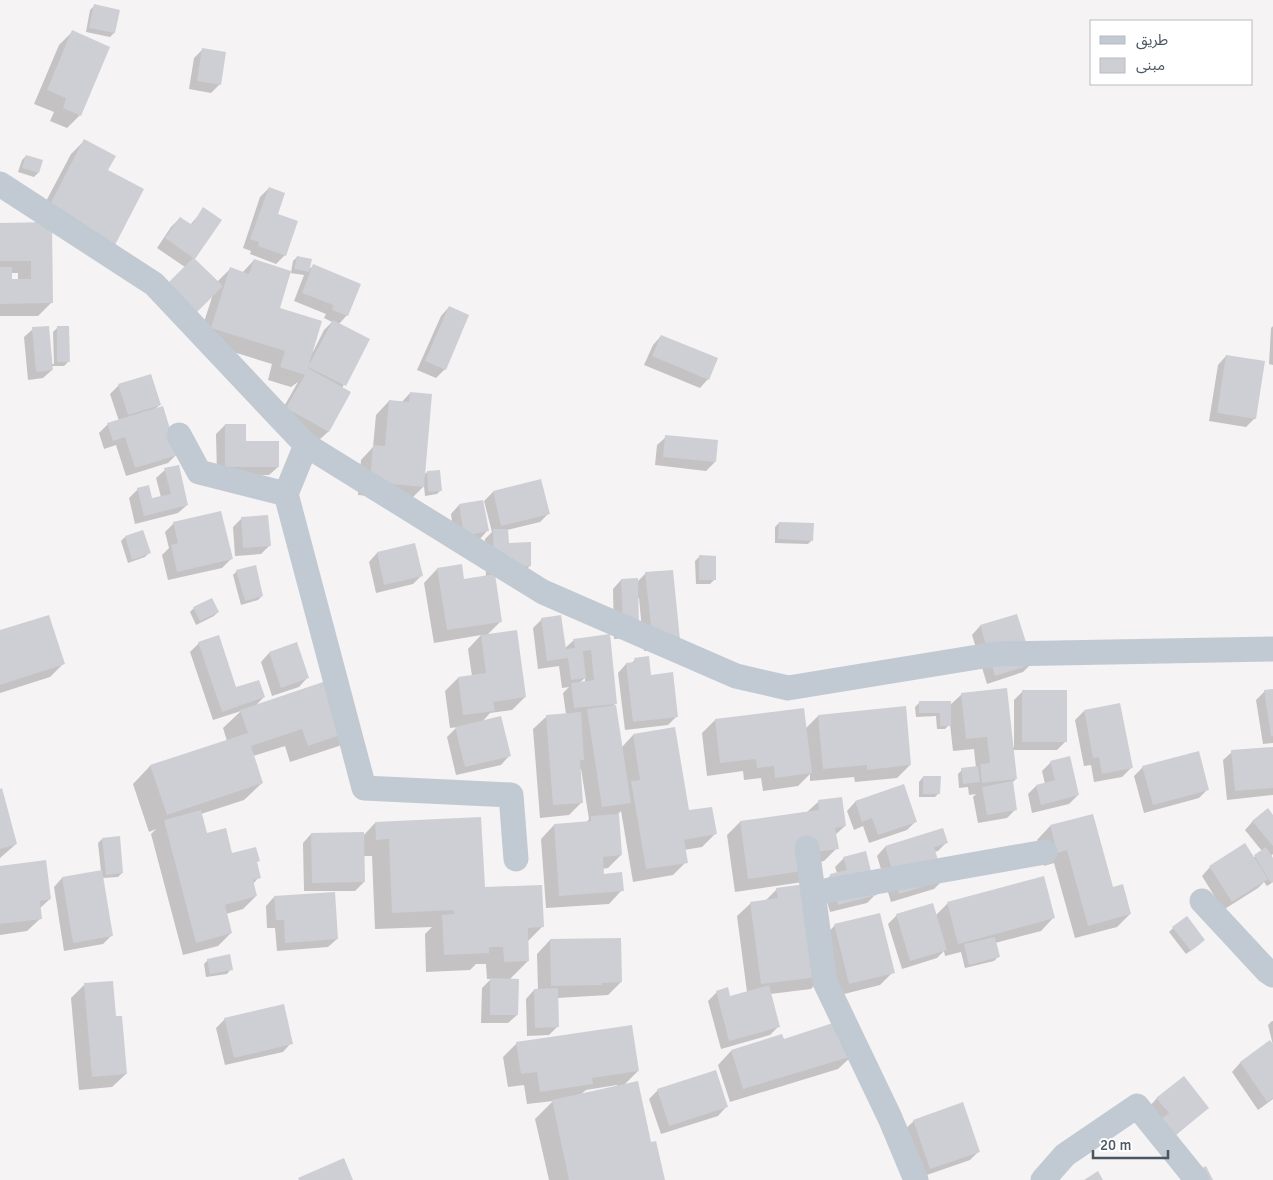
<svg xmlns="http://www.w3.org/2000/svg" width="1273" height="1180" font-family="Signika,'Noto Sans Arabic',sans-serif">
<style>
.shadow{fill:#0003;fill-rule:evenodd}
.building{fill:#cdcfd5}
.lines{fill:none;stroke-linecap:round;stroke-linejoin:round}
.minor{stroke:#c1cad2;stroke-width:25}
</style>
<rect width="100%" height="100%" fill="#f5f3f3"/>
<path class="shadow" d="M 94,6 L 114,33 L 110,37 L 86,32 L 90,10 Z
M 72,32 L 80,115 L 67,128 L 50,121 L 54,112 L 34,104 L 59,45 Z
M 203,49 L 220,84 L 211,93 L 189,89 L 194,58 Z
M 84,141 L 107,170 L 51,232 L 51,303 L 38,316 L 0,316 L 0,224 L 34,224 L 71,154 ZM 10,273 L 18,273 L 18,280 L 10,280 Z
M 26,156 L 41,161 L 38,173 L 34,177 L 18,172 L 22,160 Z
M 269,188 L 285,255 L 276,264 L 250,254 L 251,251 L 243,248 L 260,197 Z
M 204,209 L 194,260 L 217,282 L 230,269 L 242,273 L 254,260 L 291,273 L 293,261 L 297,257 L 308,270 L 313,266 L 347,315 L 339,324 L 368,340 L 342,388 L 350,393 L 328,432 L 319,440 L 278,417 L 298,382 L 291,387 L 268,380 L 272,364 L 198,341 L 213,294 L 185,267 L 157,248 L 171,227 L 180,218 L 190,225 ZM 290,273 L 304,275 L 294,301 L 326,314 L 324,318 L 332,322 L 324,330 L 313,352 L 279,309 Z
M 449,307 L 468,316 L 445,369 L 436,378 L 417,370 L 441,316 Z
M 1273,326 L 1273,365 L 1269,364 L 1271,328 Z
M 57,328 L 69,361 L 64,366 L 52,366 L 52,370 L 43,378 L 28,380 L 24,337 L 33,329 L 52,364 L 54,364 L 53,332 Z
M 661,336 L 708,379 L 700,388 L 644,365 L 653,345 Z
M 1226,356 L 1255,418 L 1246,427 L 1209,421 L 1218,365 Z
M 119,385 L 160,405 L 155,409 L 177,454 L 168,463 L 126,476 L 116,445 L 104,449 L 99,433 L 108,424 L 119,421 L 110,394 Z
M 410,393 L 424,475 L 427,472 L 441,490 L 437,494 L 425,496 L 424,486 L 410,500 L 358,495 L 361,460 L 373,447 L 376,415 L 389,401 L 401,403 Z
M 225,425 L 244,442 L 278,467 L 269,475 L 217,475 L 216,434 Z
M 666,437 L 715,462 L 706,471 L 655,465 L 657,445 Z
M 165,470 L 187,505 L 178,513 L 135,524 L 129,498 L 138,489 L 151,500 L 161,497 L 156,478 Z
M 540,481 L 549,513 L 540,522 L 507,530 L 507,544 L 530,566 L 521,574 L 494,575 L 501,621 L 487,635 L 525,697 L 512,710 L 490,713 L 482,722 L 509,756 L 501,765 L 456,775 L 447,737 L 457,727 L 450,728 L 445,691 L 458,678 L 472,676 L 468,649 L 481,635 L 434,643 L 424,583 L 437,569 L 463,580 L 486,577 L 485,539 L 492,532 L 484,501 L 493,492 Z
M 459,505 L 487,531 L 479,540 L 455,544 L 451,514 Z
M 242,518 L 270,545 L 261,554 L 235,556 L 233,527 Z
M 174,523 L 231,559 L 222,568 L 168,580 L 162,555 L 169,548 L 165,532 Z
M 779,523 L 812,540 L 808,544 L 775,543 L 775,527 Z
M 143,532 L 149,553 L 145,557 L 128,563 L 121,541 L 125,537 Z
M 377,553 L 422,575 L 413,584 L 376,593 L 369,562 Z
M 699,557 L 714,580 L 710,584 L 696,584 L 695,561 Z
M 237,571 L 262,596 L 258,600 L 241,605 L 233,575 Z
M 646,573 L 670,649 L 644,651 L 639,598 L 637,598 L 629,638 L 614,639 L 613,589 L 621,580 L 636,583 Z
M 194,608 L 218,612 L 214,616 L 196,625 L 190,612 Z
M 1016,615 L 1032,663 L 1023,672 L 987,684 L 972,635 L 980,626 Z
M 542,619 L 564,649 L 574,640 L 609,636 L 616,703 L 612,707 L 622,747 L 633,735 L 688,812 L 715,834 L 702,847 L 684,850 L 686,862 L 673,875 L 633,882 L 621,811 L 618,814 L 621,855 L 608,868 L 602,869 L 602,875 L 622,890 L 609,904 L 546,908 L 541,839 L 554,825 L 586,823 L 589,819 L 581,769 L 579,769 L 582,802 L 569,815 L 540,818 L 533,729 L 547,716 L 566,714 L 563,693 L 569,687 L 562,688 L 559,666 L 538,669 L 533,628 ZM 585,678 L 585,682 L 579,683 Z
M 0,632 L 63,664 L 50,677 L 0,693 Z
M 199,643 L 235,689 L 264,697 L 255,706 L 357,728 L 339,746 L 290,762 L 285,746 L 253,756 L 262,783 L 244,800 L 201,814 L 207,834 L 231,854 L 258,861 L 256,863 L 259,877 L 253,884 L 256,896 L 243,909 L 226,914 L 231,933 L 218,946 L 183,955 L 151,834 L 156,829 L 149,832 L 133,784 L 150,766 L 227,741 L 223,728 L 241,711 L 213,720 L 190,652 Z
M 269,653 L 307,678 L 299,687 L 272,696 L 261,662 Z
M 635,660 L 650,676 L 677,716 L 668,725 L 625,730 L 618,673 L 626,664 L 630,664 Z
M 1273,690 L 1273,743 L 1263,744 L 1256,700 L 1265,691 Z
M 1023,691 L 1065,742 L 1057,750 L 1013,750 L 1016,779 L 1012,783 L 1016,809 L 1007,818 L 978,823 L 973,797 L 976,794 L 969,795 L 968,787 L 959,788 L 958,774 L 962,770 L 976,768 L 974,749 L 953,751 L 950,724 L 945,729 L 937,729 L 936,716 L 916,717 L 915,707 L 919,703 L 949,706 L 962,694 L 1012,747 L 1014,747 L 1014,700 Z
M 1084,711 L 1131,768 L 1122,777 L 1094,782 L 1091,765 L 1084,766 L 1075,720 Z
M 818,716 L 910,765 L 897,778 L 855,782 L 854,777 L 810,781 L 810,774 L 798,786 L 763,791 L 761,778 L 744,780 L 743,771 L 707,776 L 702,733 L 715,720 L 806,728 Z
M 1273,748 L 1273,795 L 1227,800 L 1223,760 L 1232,752 Z
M 1051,762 L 1078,795 L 1069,804 L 1032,813 L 1028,794 L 1036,786 L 1045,784 L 1042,771 Z
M 1143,767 L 1208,789 L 1199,798 L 1144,813 L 1134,776 Z
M 923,777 L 939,793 L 935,797 L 919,797 L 919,782 Z
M 903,785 L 916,821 L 907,830 L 869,843 L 863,826 L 854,830 L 847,811 L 855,802 Z
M 0,790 L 16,844 L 0,858 Z
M 841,798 L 845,826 L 835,835 L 837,848 L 824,861 L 815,863 L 803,882 L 735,892 L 727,835 L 740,822 L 807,812 L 818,802 Z
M 1092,815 L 1112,889 L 1130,914 L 1117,927 L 1075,938 L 1054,863 L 1044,866 L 1037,840 L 1050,826 Z
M 1273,817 L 1273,854 L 1271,856 L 1273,860 L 1273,882 L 1267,886 L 1264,882 L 1258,888 L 1223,910 L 1202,876 L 1210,867 L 1253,858 L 1262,851 L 1245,830 L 1253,821 Z
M 375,823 L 543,926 L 527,942 L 528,961 L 509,980 L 517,1015 L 508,1023 L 481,1023 L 482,988 L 491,979 L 487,979 L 486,964 L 476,964 L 470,970 L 426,972 L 425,934 L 432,927 L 375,929 L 372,856 L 364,856 L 364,882 L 355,891 L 304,891 L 303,843 L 311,834 L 363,836 Z
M 943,830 L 946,843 L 938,851 L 934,852 L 943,880 L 934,889 L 891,902 L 877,856 L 885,847 Z
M 102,839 L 122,873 L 118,877 L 102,878 L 112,935 L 103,944 L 64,951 L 54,887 L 62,878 L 101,871 L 98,843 Z
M 844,858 L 876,894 L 867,903 L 830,912 L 822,884 L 831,875 L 837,873 L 835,867 Z
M 0,867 L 50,899 L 39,909 L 41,918 L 27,931 L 0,935 Z
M 777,889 L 824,975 L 811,989 L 770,994 L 778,1027 L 770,1035 L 721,1049 L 708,1001 L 717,992 L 729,997 L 747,992 L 737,916 L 751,903 L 765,901 Z
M 274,897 L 337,939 L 328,947 L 277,951 L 275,928 L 267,928 L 266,906 Z
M 948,903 L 1054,917 L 1041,931 L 995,943 L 998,957 L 994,961 L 965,968 L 961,952 L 945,956 L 944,951 L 937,958 L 902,969 L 888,924 L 897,915 L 935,916 Z
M 835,925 L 893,972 L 880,985 L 836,996 L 822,939 Z
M 1173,928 L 1200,944 L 1186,954 L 1169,932 Z
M 550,940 L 621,982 L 608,995 L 557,998 L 558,1026 L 549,1035 L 527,1036 L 526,999 L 534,990 L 538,990 L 537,954 Z
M 208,960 L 231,969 L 227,974 L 206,977 L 204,964 Z
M 84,985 L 114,1018 L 126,1074 L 112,1087 L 79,1090 L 71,998 Z
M 225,1019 L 291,1043 L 283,1052 L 225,1065 L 216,1028 Z
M 1272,1021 L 1273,1021 L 1273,1045 L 1268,1025 Z
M 781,1036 L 783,1040 L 852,1056 L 838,1069 L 730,1102 L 718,1065 L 731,1051 Z
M 1270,1042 L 1273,1046 L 1273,1099 L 1258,1110 L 1232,1072 L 1240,1063 Z
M 517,1043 L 638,1071 L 623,1086 L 663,1180 L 549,1180 L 535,1119 L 553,1101 L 527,1104 L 524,1085 L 508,1087 L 503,1057 ZM 617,1085 L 617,1087 L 580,1095 L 586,1090 Z
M 658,1090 L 726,1107 L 718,1116 L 661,1134 L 649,1099 Z
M 1157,1098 L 1208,1108 L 1164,1145 L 1149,1107 Z
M 914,1121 L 979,1151 L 970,1160 L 921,1177 L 905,1129 Z"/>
<path class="building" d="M 94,4 L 120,10 L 115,33 L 89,28 Z
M 72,30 L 110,47 L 81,116 L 63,108 L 66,98 L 47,90 Z
M 202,48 L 226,52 L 221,85 L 197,81 Z
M 84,139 L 116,156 L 108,170 L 144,189 L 115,245 L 47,210 Z
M 26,155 L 43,160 L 39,173 L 22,168 Z
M 269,187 L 285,193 L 278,214 L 298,221 L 286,256 L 258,246 L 259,242 L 250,239 Z
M 203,207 L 222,220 L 195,259 L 223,286 L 196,313 L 166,285 L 193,258 L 165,238 L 180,217 L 192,225 Z
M 52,222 L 53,303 L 0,304 L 0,267 L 12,267 L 12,279 L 31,279 L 31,261 L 0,261 L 0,223 Z
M 297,256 L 312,259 L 309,272 L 294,269 Z
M 254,259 L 291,271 L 280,308 L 322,321 L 307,371 L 308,368 L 351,392 L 329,432 L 286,408 L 305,375 L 280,367 L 285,351 L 211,328 L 230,267 L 249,274 Z
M 313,264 L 361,284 L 348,316 L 332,310 L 333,305 L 302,293 Z
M 449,306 L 469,315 L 446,370 L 425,361 Z
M 333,320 L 370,339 L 346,386 L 308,367 Z
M 49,326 L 53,370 L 36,372 L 32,327 Z
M 57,326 L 69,326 L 70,362 L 57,362 Z
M 661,335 L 718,358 L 709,380 L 652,356 Z
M 1226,355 L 1265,361 L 1256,419 L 1217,413 Z
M 151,374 L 161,405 L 128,415 L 118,384 Z
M 410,392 L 432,394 L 424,487 L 370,482 L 373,445 L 385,446 L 389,400 L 409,402 Z
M 163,406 L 178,455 L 135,468 L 125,437 L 113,441 L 107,423 Z
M 225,424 L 246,424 L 246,441 L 279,441 L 279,467 L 225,467 Z
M 665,435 L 718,440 L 716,462 L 663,457 Z
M 179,465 L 188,505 L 144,516 L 137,488 L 149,485 L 152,498 L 171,494 L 164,468 Z
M 440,470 L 442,491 L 428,492 L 427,471 Z
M 541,479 L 550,514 L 501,526 L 493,491 Z
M 483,500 L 489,531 L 464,536 L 459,504 Z
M 221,511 L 233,559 L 177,572 L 171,545 L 178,543 L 173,522 Z
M 268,515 L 271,546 L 243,548 L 241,517 Z
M 779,522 L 814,523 L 813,541 L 778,539 Z
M 493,529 L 508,529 L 509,543 L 531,542 L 531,566 L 494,567 Z
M 143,530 L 151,553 L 132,560 L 125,536 Z
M 415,543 L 423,576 L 384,585 L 377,552 Z
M 699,555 L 716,556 L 716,580 L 699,580 Z
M 462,564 L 464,579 L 495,574 L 502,622 L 447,630 L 437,568 Z
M 256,565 L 263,596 L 245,601 L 236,570 Z
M 673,570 L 680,640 L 653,643 L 645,572 Z
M 638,578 L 639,630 L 623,630 L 621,579 Z
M 212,598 L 219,612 L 200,621 L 193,607 Z
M 1017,614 L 1033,664 L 995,676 L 980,625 Z
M 49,615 L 65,664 L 0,685 L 0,630 Z
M 561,615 L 566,649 L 575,648 L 573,639 L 610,634 L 617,704 L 574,708 L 571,683 L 594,680 L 591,650 L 583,651 L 586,678 L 571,680 L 568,658 L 547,661 L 541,618 Z
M 517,630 L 526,697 L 493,702 L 495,711 L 463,715 L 458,677 L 486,673 L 481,635 Z
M 219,635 L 236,687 L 259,680 L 265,697 L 222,712 L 198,642 Z
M 297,642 L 309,678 L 281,688 L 269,652 Z
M 649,656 L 651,675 L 673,672 L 678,717 L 633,722 L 626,663 L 635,662 L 634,658 Z
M 341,676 L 358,729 L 308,746 L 302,729 L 251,746 L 263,783 L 167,815 L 150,765 L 248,733 L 240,710 Z
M 1007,688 L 1017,779 L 982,783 L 980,764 L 990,763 L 987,737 L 966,739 L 961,693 Z
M 1273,689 L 1273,736 L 1271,736 L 1264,690 Z
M 1022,690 L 1067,690 L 1067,742 L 1022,742 Z
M 919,701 L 951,701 L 951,726 L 940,726 L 940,713 L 919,713 Z
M 1120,703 L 1133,768 L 1102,774 L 1099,757 L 1093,758 L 1084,710 Z
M 616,705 L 631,803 L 602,807 L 587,709 Z
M 906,706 L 911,765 L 867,770 L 867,765 L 823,769 L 818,715 Z
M 804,708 L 812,773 L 775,778 L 774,766 L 757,768 L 756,759 L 720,763 L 715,719 Z
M 581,712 L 584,760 L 580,760 L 583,803 L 553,805 L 546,715 Z
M 501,716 L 511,756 L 465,767 L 455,727 Z
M 675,727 L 689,810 L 712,807 L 717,834 L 684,840 L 688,863 L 646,869 L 631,781 L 640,780 L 633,734 Z
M 1273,747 L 1273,788 L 1235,791 L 1231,750 Z
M 1199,751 L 1209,790 L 1153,805 L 1142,766 Z
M 1070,756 L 1079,795 L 1041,805 L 1036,785 L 1055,780 L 1050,761 Z
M 978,766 L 980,782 L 963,784 L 961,768 Z
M 923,776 L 941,776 L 940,794 L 923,794 Z
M 1013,781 L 1017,810 L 987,815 L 982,787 Z
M 904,784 L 917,822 L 878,835 L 872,818 L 862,822 L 855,801 Z
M 2,788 L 17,844 L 0,849 L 0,789 Z
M 842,797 L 846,826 L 835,828 L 839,849 L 815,852 L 817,869 L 748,879 L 740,821 L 819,810 L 818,800 Z
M 1268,808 L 1273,815 L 1273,846 L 1252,821 Z
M 201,810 L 207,833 L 226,828 L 232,853 L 256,847 L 260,861 L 257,862 L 261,878 L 253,880 L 257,896 L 225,905 L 232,933 L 196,943 L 164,820 Z
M 619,814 L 622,855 L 603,857 L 604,874 L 622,872 L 624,891 L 559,896 L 554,824 L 591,821 L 591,816 Z
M 1093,814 L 1113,887 L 1123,884 L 1131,914 L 1088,926 L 1067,850 L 1057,853 L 1050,825 Z
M 481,817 L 485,887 L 542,885 L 544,927 L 528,928 L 529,961 L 504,962 L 503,947 L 489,947 L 489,953 L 444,955 L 442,915 L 454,914 L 454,910 L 392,913 L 389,839 L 376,840 L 375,822 Z
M 943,828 L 948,843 L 934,847 L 944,880 L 899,894 L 885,846 Z
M 364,832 L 365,882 L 312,883 L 311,833 Z
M 120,836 L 123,873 L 106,875 L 102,838 Z
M 1245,843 L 1268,879 L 1232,902 L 1209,866 Z
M 1266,847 L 1273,858 L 1273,882 L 1271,883 L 1254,855 Z
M 866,851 L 877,895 L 838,905 L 830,874 L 847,870 L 843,857 Z
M 46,860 L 51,899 L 40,901 L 42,919 L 0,924 L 0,866 Z
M 102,870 L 113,936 L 73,943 L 62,877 Z
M 1044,876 L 1055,918 L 958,944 L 947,902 Z
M 813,883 L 826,976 L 761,984 L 750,902 L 778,898 L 776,888 Z
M 335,892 L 338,939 L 285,943 L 284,920 L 276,920 L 274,896 Z
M 933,903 L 947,950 L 910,961 L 896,914 Z
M 880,913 L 895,973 L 849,984 L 834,924 Z
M 1187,916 L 1205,940 L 1191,951 L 1172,927 Z
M 995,937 L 1000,957 L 969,965 L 964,944 Z
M 621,938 L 622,982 L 602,983 L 602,985 L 551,986 L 550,939 Z
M 230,954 L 233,970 L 210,974 L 207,959 Z
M 490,978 L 519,979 L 518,1015 L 490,1015 Z
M 113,981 L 116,1016 L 122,1016 L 127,1074 L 92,1077 L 84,983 Z
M 769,985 L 780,1027 L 729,1041 L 716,991 L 728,987 L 730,996 Z
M 558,988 L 559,1027 L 535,1028 L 534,989 Z
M 284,1004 L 293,1044 L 234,1058 L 224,1018 Z
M 842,1020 L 853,1056 L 743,1089 L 731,1050 L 782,1034 L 784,1039 Z
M 632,1025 L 639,1071 L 592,1078 L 593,1084 L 540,1092 L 537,1072 L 521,1074 L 516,1042 Z
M 1270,1040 L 1273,1044 L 1273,1098 L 1267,1102 L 1240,1062 Z
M 716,1070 L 728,1107 L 669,1126 L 657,1089 Z
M 1184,1076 L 1209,1108 L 1173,1137 L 1160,1120 L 1169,1113 L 1156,1098 Z
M 638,1081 L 651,1142 L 656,1141 L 665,1180 L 569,1180 L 552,1100 Z
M 963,1102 L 980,1152 L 930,1169 L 913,1120 Z
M 344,1158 L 353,1180 L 299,1180 L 298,1178 Z
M 1206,1166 L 1213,1180 L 1180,1180 Z
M 1098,1171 L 1103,1180 L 1084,1180 Z"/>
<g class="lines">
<path class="minor" d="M 0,184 L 154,284 L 306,445 L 543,592 L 736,676 L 788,688 L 996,654 L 1273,649
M 179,435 L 199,472 L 286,494
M 306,445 L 286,494 L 364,788 L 511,795 L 516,859
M 807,848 L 825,982 L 890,1118 L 916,1180
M 813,893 L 1045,852
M 1202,901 L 1267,971 L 1273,975
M 1043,1180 L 1065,1155 L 1137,1106 L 1197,1180"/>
</g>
<rect x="1090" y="20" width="162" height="65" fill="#ffffff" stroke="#b7bbc0"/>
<rect x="1100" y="36" width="25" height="8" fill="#c1cad2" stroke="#b7bbc0"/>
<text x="1136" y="45" font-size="15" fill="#4a5661">طريق</text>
<rect x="1100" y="58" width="25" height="15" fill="#cdcfd5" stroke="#b7bbc0"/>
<text x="1136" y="70" font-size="15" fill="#4a5661">مبنى</text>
<path d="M1093 1150v8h75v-8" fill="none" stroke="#4a5661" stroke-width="2.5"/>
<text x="1100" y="1150" font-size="15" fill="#4a5661" stroke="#ffffff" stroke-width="4" paint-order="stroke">20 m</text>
</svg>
